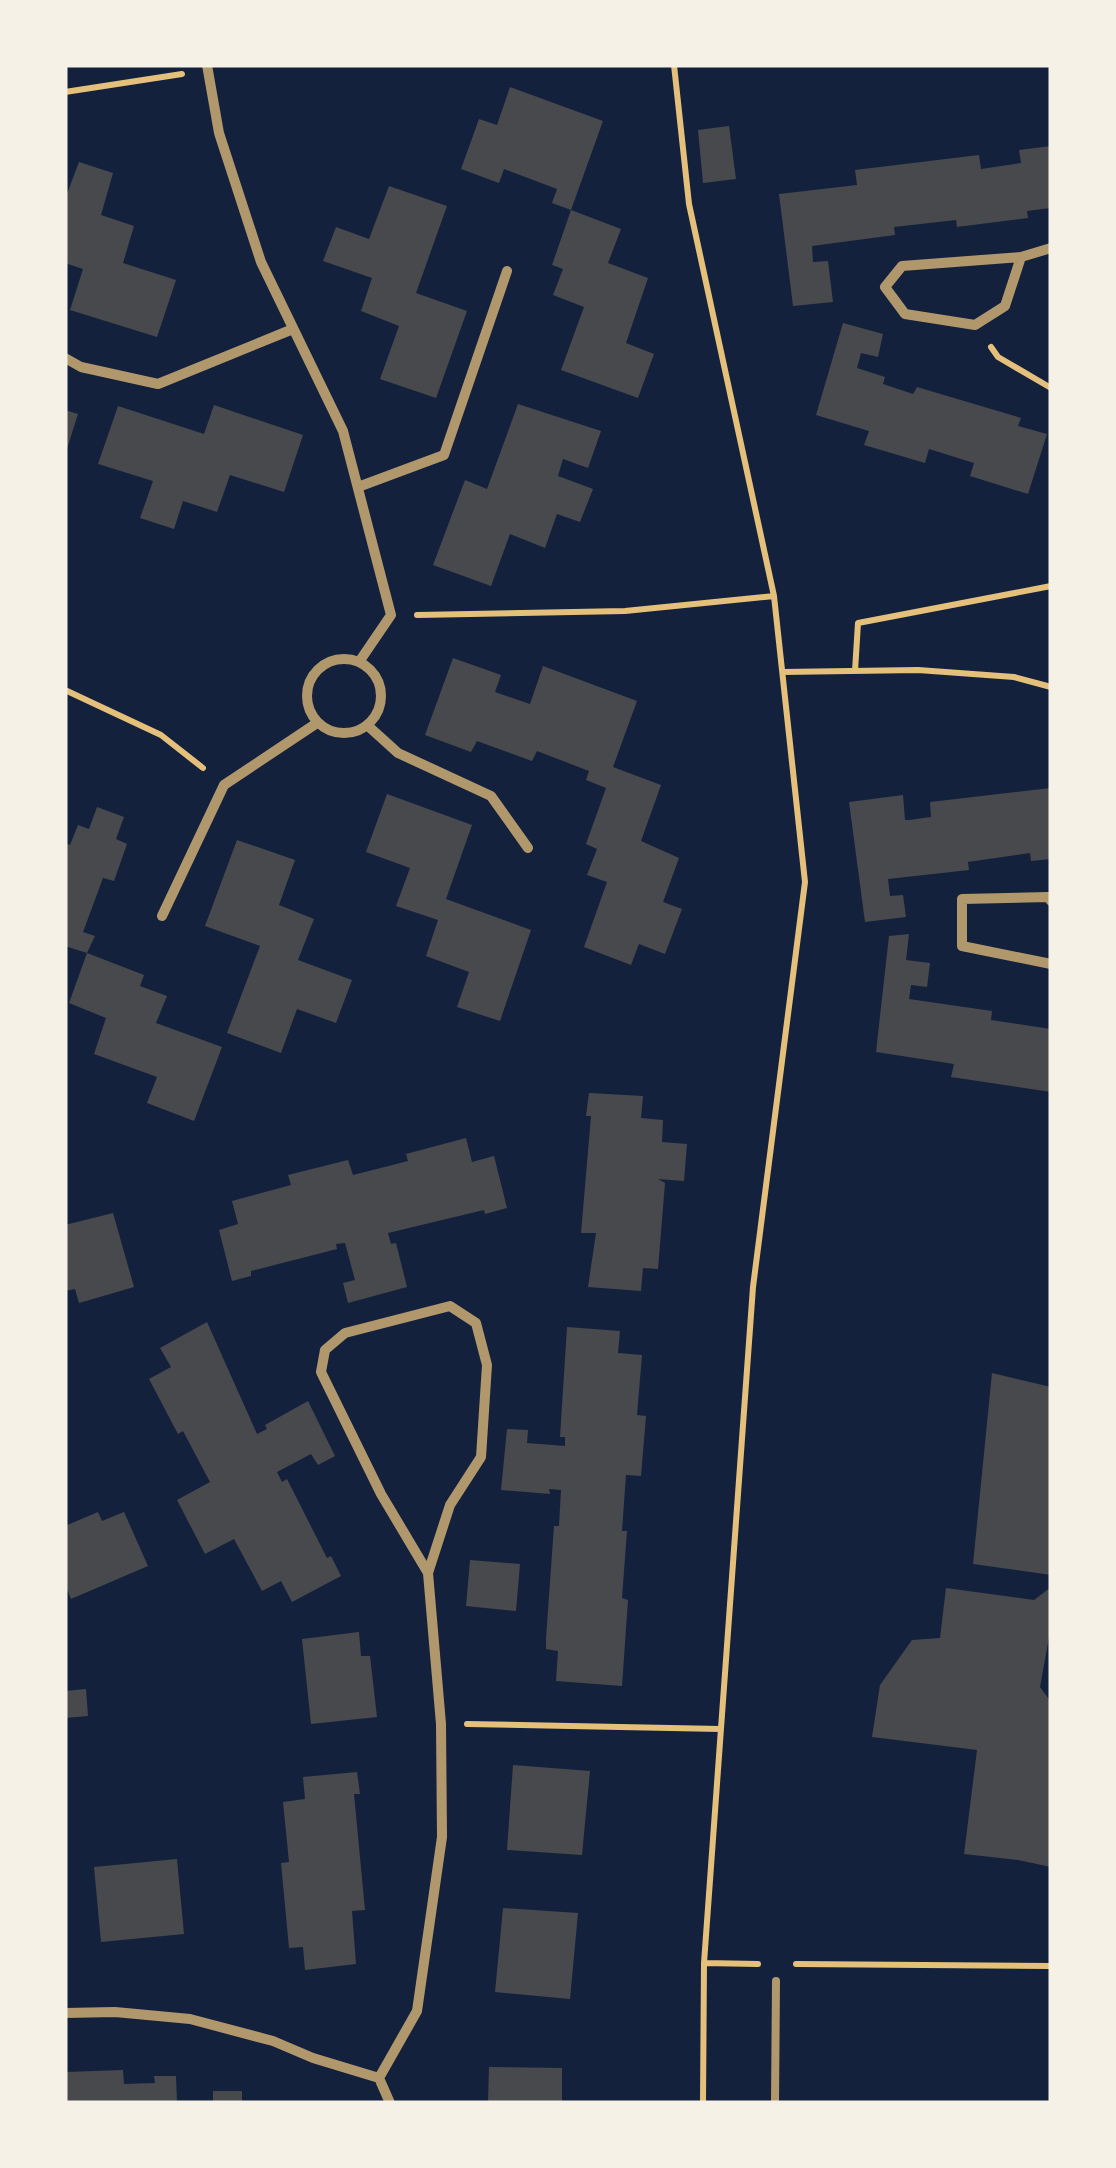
<svg xmlns="http://www.w3.org/2000/svg" width="1116" height="2168" font-family="Lora,serif">
<style>
.building{fill:#48494c}
.lines{fill:none;stroke-linecap:round;stroke-linejoin:round}
.path{stroke:#e5c07b;stroke-width:6}
.service{stroke:#b1986c;stroke-width:8}
.minor{stroke:#b1986c;stroke-width:10}
</style>
<rect width="100%" height="100%" fill="#14213d"/>
<path class="building" d="M 510,87 L 603,121 L 571,210 L 621,229 L 608,263 L 648,278 L 626,343 L 654,354 L 638,398 L 561,370 L 584,307 L 553,295 L 563,269 L 552,265 L 571,210 L 552,203 L 557,189 L 504,169 L 499,183 L 461,169 L 479,119 L 497,125 Z
M 729,126 L 736,179 L 703,183 L 698,130 Z
M 1051,146 L 1051,208 L 1027,211 L 1028,218 L 957,227 L 956,220 L 894,227 L 895,235 L 812,246 L 813,262 L 828,261 L 833,302 L 793,306 L 779,194 L 857,185 L 855,170 L 979,155 L 981,169 L 1021,163 L 1019,150 Z
M 79,162 L 113,173 L 101,215 L 134,226 L 123,263 L 176,280 L 157,337 L 70,310 L 83,269 L 65,263 L 65,199 Z
M 389,186 L 447,206 L 416,293 L 467,311 L 436,398 L 380,379 L 399,326 L 361,311 L 372,278 L 323,261 L 336,227 L 369,239 Z
M 843,323 L 883,334 L 878,357 L 861,353 L 857,368 L 885,377 L 883,384 L 913,394 L 917,387 L 1021,418 L 1018,426 L 1047,434 L 1028,494 L 970,476 L 974,463 L 929,449 L 925,463 L 864,445 L 869,431 L 816,415 Z
M 518,404 L 601,431 L 588,468 L 563,459 L 558,476 L 593,489 L 580,522 L 557,514 L 545,548 L 510,534 L 491,586 L 433,565 L 465,480 L 487,489 Z
M 214,405 L 303,435 L 284,492 L 230,475 L 217,512 L 183,501 L 174,529 L 140,518 L 153,481 L 98,464 L 118,406 L 204,434 Z
M 65,410 L 78,414 L 66,452 L 65,452 Z
M 453,658 L 501,675 L 495,692 L 530,704 L 543,666 L 637,701 L 613,767 L 661,785 L 641,841 L 679,858 L 663,902 L 682,909 L 665,954 L 639,944 L 631,965 L 584,947 L 607,882 L 587,875 L 597,849 L 586,844 L 606,788 L 586,780 L 589,771 L 537,751 L 532,761 L 477,741 L 471,752 L 425,735 Z
M 1051,788 L 1051,859 L 1031,861 L 1030,853 L 968,862 L 969,870 L 888,879 L 890,896 L 903,895 L 906,917 L 865,922 L 849,802 L 903,795 L 905,820 L 909,820 L 931,817 L 930,802 Z
M 387,794 L 472,825 L 446,899 L 531,930 L 500,1021 L 457,1007 L 469,972 L 426,956 L 438,920 L 396,906 L 410,868 L 366,852 Z
M 97,807 L 124,817 L 116,839 L 127,844 L 114,881 L 103,878 L 83,932 L 95,936 L 87,953 L 65,946 L 65,843 L 70,845 L 78,825 L 89,829 Z
M 237,840 L 295,860 L 279,905 L 314,919 L 298,960 L 352,980 L 336,1023 L 297,1009 L 281,1053 L 227,1033 L 260,946 L 205,926 Z
M 909,934 L 906,960 L 930,963 L 927,987 L 911,985 L 909,999 L 992,1011 L 991,1020 L 1051,1029 L 1051,1092 L 951,1077 L 954,1064 L 876,1052 L 889,936 Z
M 87,953 L 144,975 L 140,986 L 167,996 L 156,1023 L 222,1047 L 194,1121 L 147,1103 L 157,1077 L 94,1054 L 106,1018 L 69,1003 Z
M 589,1093 L 643,1096 L 641,1118 L 663,1120 L 662,1142 L 687,1144 L 684,1181 L 658,1179 L 665,1183 L 658,1269 L 643,1268 L 641,1291 L 588,1287 L 596,1233 L 581,1233 L 591,1116 L 586,1116 Z
M 466,1138 L 472,1162 L 494,1156 L 507,1208 L 485,1214 L 484,1210 L 388,1233 L 391,1244 L 396,1243 L 407,1287 L 348,1303 L 343,1283 L 355,1280 L 345,1243 L 336,1244 L 337,1249 L 251,1271 L 251,1276 L 232,1281 L 219,1230 L 238,1224 L 232,1201 L 291,1185 L 288,1175 L 348,1160 L 353,1175 L 408,1161 L 406,1154 Z
M 113,1213 L 134,1287 L 79,1303 L 75,1289 L 65,1291 L 65,1225 Z
M 207,1322 L 257,1434 L 267,1429 L 265,1425 L 308,1401 L 335,1456 L 318,1465 L 311,1454 L 277,1472 L 282,1482 L 287,1479 L 327,1558 L 331,1556 L 341,1576 L 292,1602 L 281,1581 L 262,1591 L 234,1539 L 205,1554 L 177,1500 L 210,1482 L 183,1431 L 178,1434 L 149,1379 L 171,1367 L 160,1348 Z
M 567,1327 L 620,1331 L 618,1353 L 642,1355 L 637,1415 L 646,1416 L 641,1476 L 626,1475 L 622,1531 L 627,1531 L 622,1598 L 628,1600 L 622,1686 L 556,1681 L 558,1651 L 546,1649 L 546,1638 L 554,1526 L 559,1526 L 561,1490 L 549,1489 L 550,1494 L 501,1490 L 507,1429 L 528,1430 L 527,1443 L 565,1446 L 565,1437 L 560,1437 Z
M 992,1373 L 1051,1387 L 1051,1575 L 973,1564 Z
M 98,1512 L 102,1521 L 124,1512 L 148,1566 L 71,1599 L 65,1584 L 65,1526 Z
M 470,1560 L 520,1564 L 516,1611 L 466,1606 Z
M 1051,1587 L 1051,1626 L 1040,1687 L 1051,1702 L 1051,1867 L 1018,1860 L 964,1854 L 977,1750 L 872,1737 L 880,1685 L 912,1640 L 940,1638 L 946,1588 L 1034,1600 Z
M 359,1632 L 361,1656 L 370,1656 L 377,1717 L 311,1724 L 302,1639 Z
M 86,1689 L 88,1716 L 65,1718 L 65,1691 Z
M 513,1765 L 590,1771 L 582,1855 L 507,1850 Z
M 357,1772 L 360,1794 L 354,1794 L 365,1910 L 352,1911 L 356,1964 L 305,1970 L 303,1947 L 289,1948 L 281,1863 L 289,1862 L 283,1802 L 305,1799 L 303,1777 Z
M 177,1859 L 184,1934 L 101,1942 L 94,1867 Z
M 503,1908 L 578,1913 L 570,1999 L 495,1992 Z
M 489,2067 L 562,2068 L 562,2103 L 488,2103 Z
M 123,2070 L 124,2084 L 155,2083 L 154,2076 L 176,2076 L 177,2103 L 66,2103 L 65,2072 Z
M 213,2091 L 242,2091 L 242,2103 L 213,2103 Z"/>
<g class="lines">
<path class="path" d="M 674,65 L 689,204 L 774,596 L 805,882 L 753,1287 L 704,1963 L 703,2103
M 65,92 L 182,74
M 991,347 L 998,357 L 1051,388
M 417,615 L 625,611 L 774,596
M 855,671 L 858,623 L 1051,586
M 783,672 L 918,670 L 1014,677 L 1051,687
M 65,690 L 161,735 L 203,768
M 467,1724 L 720,1729
M 704,1963 L 758,1964
M 796,1964 L 1051,1966"/>
<path class="service" d="M 775,2103 L 776,1981"/>
<path class="minor" d="M 207,65 L 219,133 L 261,262 L 343,431 L 391,615 L 359,662
M 1021,257 L 1005,306 L 975,325 L 905,314 L 885,287 L 902,266 L 1021,257 L 1051,248
M 65,358 L 81,367 L 158,384 L 293,329
M 358,487 L 444,455 L 507,271
M307 696a37 37 0 1 1 74 0a37 37 0 1 1-74 0Z
M 367,725 L 398,753 L 491,796 L 528,848
M 1051,901 L 1048,897 L 962,899 L 962,946 L 1051,964
M 162,916 L 224,785 L 317,723
M 65,2013 L 115,2012 L 190,2019 L 273,2041 L 313,2058 L 379,2078
M 390,2103 L 379,2078 L 417,2011 L 442,1837 L 441,1724 L 428,1573 L 450,1505 L 481,1457 L 487,1365 L 476,1323 L 450,1306 L 345,1333 L 325,1350 L 321,1372 L 381,1494 L 428,1573"/>
</g>
<rect width="1116" height="2168" fill="none" stroke="#f6f1e7" stroke-width="135"/>
</svg>
